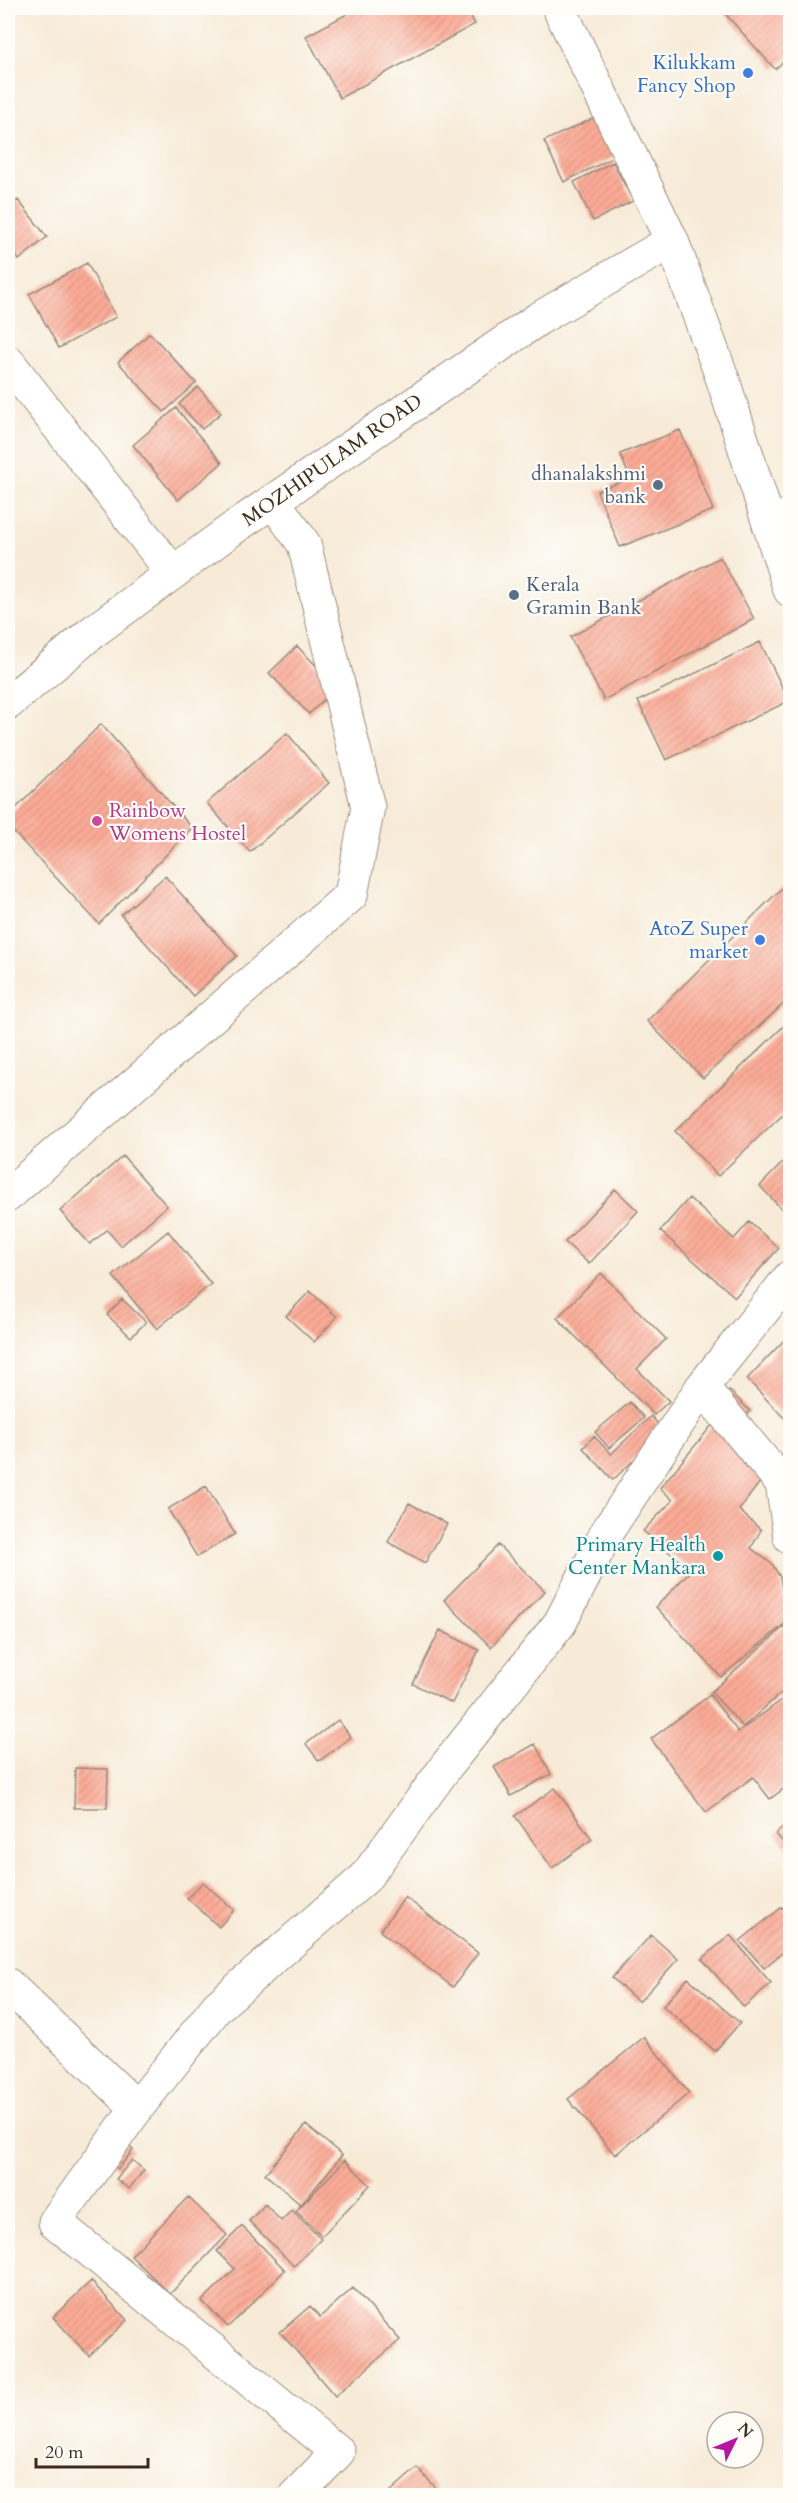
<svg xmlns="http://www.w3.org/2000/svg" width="798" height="2503" font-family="Cardo,serif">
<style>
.building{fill:url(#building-hatch)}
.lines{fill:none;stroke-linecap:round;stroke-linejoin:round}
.street-casing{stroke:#998a7b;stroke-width:35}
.secondary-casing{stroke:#998a7b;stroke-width:35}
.street{stroke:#fff;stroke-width:33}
.secondary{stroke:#fff;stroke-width:33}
.shop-dot{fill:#3f7fe0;stroke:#fdfcf7;stroke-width:2}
.service-dot{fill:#5c6f8a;stroke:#fdfcf7;stroke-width:2}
.hotel-dot{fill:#d1479c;stroke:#fdfcf7;stroke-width:2}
.culture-dot{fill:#0f9aa8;stroke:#fdfcf7;stroke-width:2}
.labels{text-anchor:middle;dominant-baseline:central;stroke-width:4.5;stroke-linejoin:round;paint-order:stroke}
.shop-label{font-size:20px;fill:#366cbe;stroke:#fdfcf7;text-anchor:end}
.street-label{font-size:20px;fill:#3b2a1e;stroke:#fdfcf7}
.service-label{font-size:20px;fill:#4e5e75;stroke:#fdfcf7;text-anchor:end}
.hotel-label{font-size:20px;fill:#b23c85;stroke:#fdfcf7;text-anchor:start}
.culture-label{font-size:20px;fill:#0d838f;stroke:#fdfcf7;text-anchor:end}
</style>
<defs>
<pattern id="building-hatch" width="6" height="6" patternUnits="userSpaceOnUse" patternTransform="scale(1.5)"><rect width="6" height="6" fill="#fbac97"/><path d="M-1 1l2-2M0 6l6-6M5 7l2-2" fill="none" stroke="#d89482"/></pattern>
</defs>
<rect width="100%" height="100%" fill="#fdfcf7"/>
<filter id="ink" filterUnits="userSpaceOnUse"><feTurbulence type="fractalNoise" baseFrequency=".0167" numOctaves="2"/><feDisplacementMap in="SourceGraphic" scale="12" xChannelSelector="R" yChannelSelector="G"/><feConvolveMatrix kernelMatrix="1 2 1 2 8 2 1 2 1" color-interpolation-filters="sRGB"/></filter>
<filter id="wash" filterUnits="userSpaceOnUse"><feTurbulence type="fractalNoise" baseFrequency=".008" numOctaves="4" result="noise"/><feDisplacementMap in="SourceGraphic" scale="24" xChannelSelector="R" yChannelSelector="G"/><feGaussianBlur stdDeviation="1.35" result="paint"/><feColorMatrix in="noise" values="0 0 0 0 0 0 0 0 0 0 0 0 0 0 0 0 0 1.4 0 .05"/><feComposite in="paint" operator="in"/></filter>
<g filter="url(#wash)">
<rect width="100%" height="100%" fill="#f7ebd8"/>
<g id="blocks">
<path class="building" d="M 358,8 L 466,8 L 475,24 L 340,98 L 306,36 Z
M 720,8 L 790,8 L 790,56 L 775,69 Z
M 596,117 L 616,156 L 564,182 L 544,141 Z
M 613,162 L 633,201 L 593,221 L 574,182 Z
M 18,200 L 47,237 L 19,260 L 8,246 L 8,209 Z
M 87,263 L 116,317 L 59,348 L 29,294 Z
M 150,333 L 196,383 L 164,412 L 118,362 Z
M 198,387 L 221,413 L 202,429 L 179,404 Z
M 176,408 L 222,463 L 178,500 L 133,445 Z
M 680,430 L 713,510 L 620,547 L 597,491 L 630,478 L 620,454 Z
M 720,557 L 754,619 L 604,700 L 570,637 Z
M 760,642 L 789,701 L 666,760 L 638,701 Z
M 297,646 L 337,687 L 309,714 L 269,673 Z
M 101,724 L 192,828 L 99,924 L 8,826 L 8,816 Z
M 287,733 L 329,783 L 250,852 L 207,803 Z
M 165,876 L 237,956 L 193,996 L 121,915 Z
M 789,881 L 790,998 L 703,1078 L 647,1021 Z
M 790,1020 L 790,1107 L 718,1176 L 675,1131 Z
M 790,1155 L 790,1218 L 760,1186 Z
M 123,1156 L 167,1206 L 121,1246 L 107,1230 L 90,1244 L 60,1211 Z
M 615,1189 L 638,1211 L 589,1264 L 565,1242 Z
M 689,1198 L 734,1239 L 749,1222 L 779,1248 L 735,1297 L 660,1231 Z
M 168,1231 L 211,1284 L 157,1329 L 113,1276 Z
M 601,1273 L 666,1339 L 637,1369 L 669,1401 L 654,1415 L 557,1318 Z
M 310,1291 L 337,1317 L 314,1342 L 286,1316 Z
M 122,1299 L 146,1322 L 131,1337 L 107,1315 Z
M 790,1334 L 790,1420 L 788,1422 L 747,1379 Z
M 729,1390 L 750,1411 L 740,1422 L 718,1401 Z
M 630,1402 L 644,1418 L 609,1448 L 595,1432 Z
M 651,1416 L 664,1431 L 613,1480 L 583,1448 L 594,1436 L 611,1454 Z
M 713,1424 L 766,1474 L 739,1510 L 761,1530 L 751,1548 L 773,1565 L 780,1577 L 788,1621 L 721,1677 L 656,1607 L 691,1570 L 643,1531 L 673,1500 L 660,1488 Z
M 206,1486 L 235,1534 L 197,1557 L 168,1509 Z
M 409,1503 L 447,1524 L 425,1563 L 388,1542 Z
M 498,1545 L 545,1591 L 491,1647 L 444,1600 Z
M 790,1621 L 790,1685 L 743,1727 L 711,1692 Z
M 440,1630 L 479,1650 L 452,1703 L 413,1684 Z
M 710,1695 L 738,1732 L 786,1697 L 790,1702 L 790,1784 L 770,1799 L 753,1777 L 706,1812 L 651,1739 Z
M 338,1720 L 351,1737 L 319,1761 L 306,1744 Z
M 535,1744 L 551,1774 L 511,1796 L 494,1767 Z
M 75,1768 L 108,1769 L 107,1808 L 74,1808 Z
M 555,1788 L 592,1839 L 552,1868 L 515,1816 Z
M 790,1820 L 790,1850 L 776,1834 Z
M 203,1882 L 234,1910 L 219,1927 L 187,1898 Z
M 405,1897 L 478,1953 L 453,1987 L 380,1931 Z
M 782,1907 L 790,1917 L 790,1946 L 764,1968 L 740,1941 Z
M 651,1935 L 678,1959 L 639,2002 L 612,1978 Z
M 730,1935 L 771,1983 L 744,2007 L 702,1959 Z
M 688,1978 L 740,2023 L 715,2051 L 663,2006 Z
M 644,2037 L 689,2093 L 615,2155 L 568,2099 Z
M 306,2125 L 342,2155 L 301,2205 L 265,2174 Z
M 121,2139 L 133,2150 L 118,2169 L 106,2159 Z
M 132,2160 L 144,2170 L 129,2189 L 116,2179 Z
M 345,2160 L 370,2185 L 322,2236 L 296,2211 Z
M 188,2197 L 227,2235 L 170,2294 L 131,2256 Z
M 265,2204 L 281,2221 L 292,2210 L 321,2239 L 294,2266 L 249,2221 Z
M 242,2226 L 285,2270 L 228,2327 L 202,2301 L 235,2269 L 217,2251 Z
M 91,2281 L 127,2320 L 89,2356 L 53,2317 Z
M 353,2288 L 400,2340 L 335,2396 L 280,2332 L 310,2306 L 320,2317 Z
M 417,2468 L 436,2488 L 428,2496 L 393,2496 L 390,2492 Z"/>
</g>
</g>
<g filter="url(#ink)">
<use href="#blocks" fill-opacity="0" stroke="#998a7b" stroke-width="1.5"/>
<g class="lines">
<g class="street-casing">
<path id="street" d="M 8,362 L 173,573
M 769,524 L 790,515
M 8,703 L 90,634 L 235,527 L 538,319 L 672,241
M 8,1195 L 351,895 L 368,807 L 304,544 L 273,501
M 702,1387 L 782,1483 L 790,1537
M 8,1985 L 137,2108
M 295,2496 L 338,2452 L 55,2222 L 137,2108 L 217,2007 L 365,1878 L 447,1765 L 560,1623 L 608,1530 L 702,1387 L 790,1277"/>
</g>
<g class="secondary-casing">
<path id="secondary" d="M 559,8 L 672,241 L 723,380 L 790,590"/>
</g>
<use href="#street" class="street"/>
<use href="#secondary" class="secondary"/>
</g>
</g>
<g class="shop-dot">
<circle cx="748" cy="73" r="6"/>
<circle cx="760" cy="940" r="6"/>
</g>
<g class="service-dot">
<circle cx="658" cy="485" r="6"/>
<circle cx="514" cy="595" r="6"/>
</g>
<circle class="hotel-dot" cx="97" cy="821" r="6"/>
<circle class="culture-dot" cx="718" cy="1556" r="6"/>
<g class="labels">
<g class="shop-label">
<text x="736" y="62">Kilukkam<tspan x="736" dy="23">Fancy Shop</tspan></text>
<text x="748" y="928">AtoZ Super<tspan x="748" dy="23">market</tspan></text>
</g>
<g class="street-label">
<text transform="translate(332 460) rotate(-35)">MOZHIPULAM ROAD</text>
</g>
<g class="service-label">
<text x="646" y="473">dhanalakshmi<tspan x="646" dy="23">bank</tspan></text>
<text x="526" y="584" text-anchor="start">Kerala<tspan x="526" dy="23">Gramin Bank</tspan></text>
</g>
<g class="hotel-label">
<text x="109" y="810">Rainbow<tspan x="109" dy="23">Womens Hostel</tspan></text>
</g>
<g class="culture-label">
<text x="706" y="1544">Primary Health<tspan x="706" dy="23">Center Mankara</tspan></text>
</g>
</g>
<rect width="798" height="2503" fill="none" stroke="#fdfcf7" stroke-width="30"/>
<g transform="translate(735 2440) rotate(47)"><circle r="28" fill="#fdfcf7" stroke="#afa8a0" stroke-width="1.5"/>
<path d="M0-4.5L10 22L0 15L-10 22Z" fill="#b5179e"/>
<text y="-9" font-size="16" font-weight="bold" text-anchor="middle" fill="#3b2a1e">N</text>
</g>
<path d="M36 2458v9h112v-9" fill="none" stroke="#3b2a1e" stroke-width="3"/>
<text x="45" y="2458" font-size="18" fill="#3b2a1e" stroke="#fdfcf7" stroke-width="4.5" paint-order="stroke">20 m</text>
</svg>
